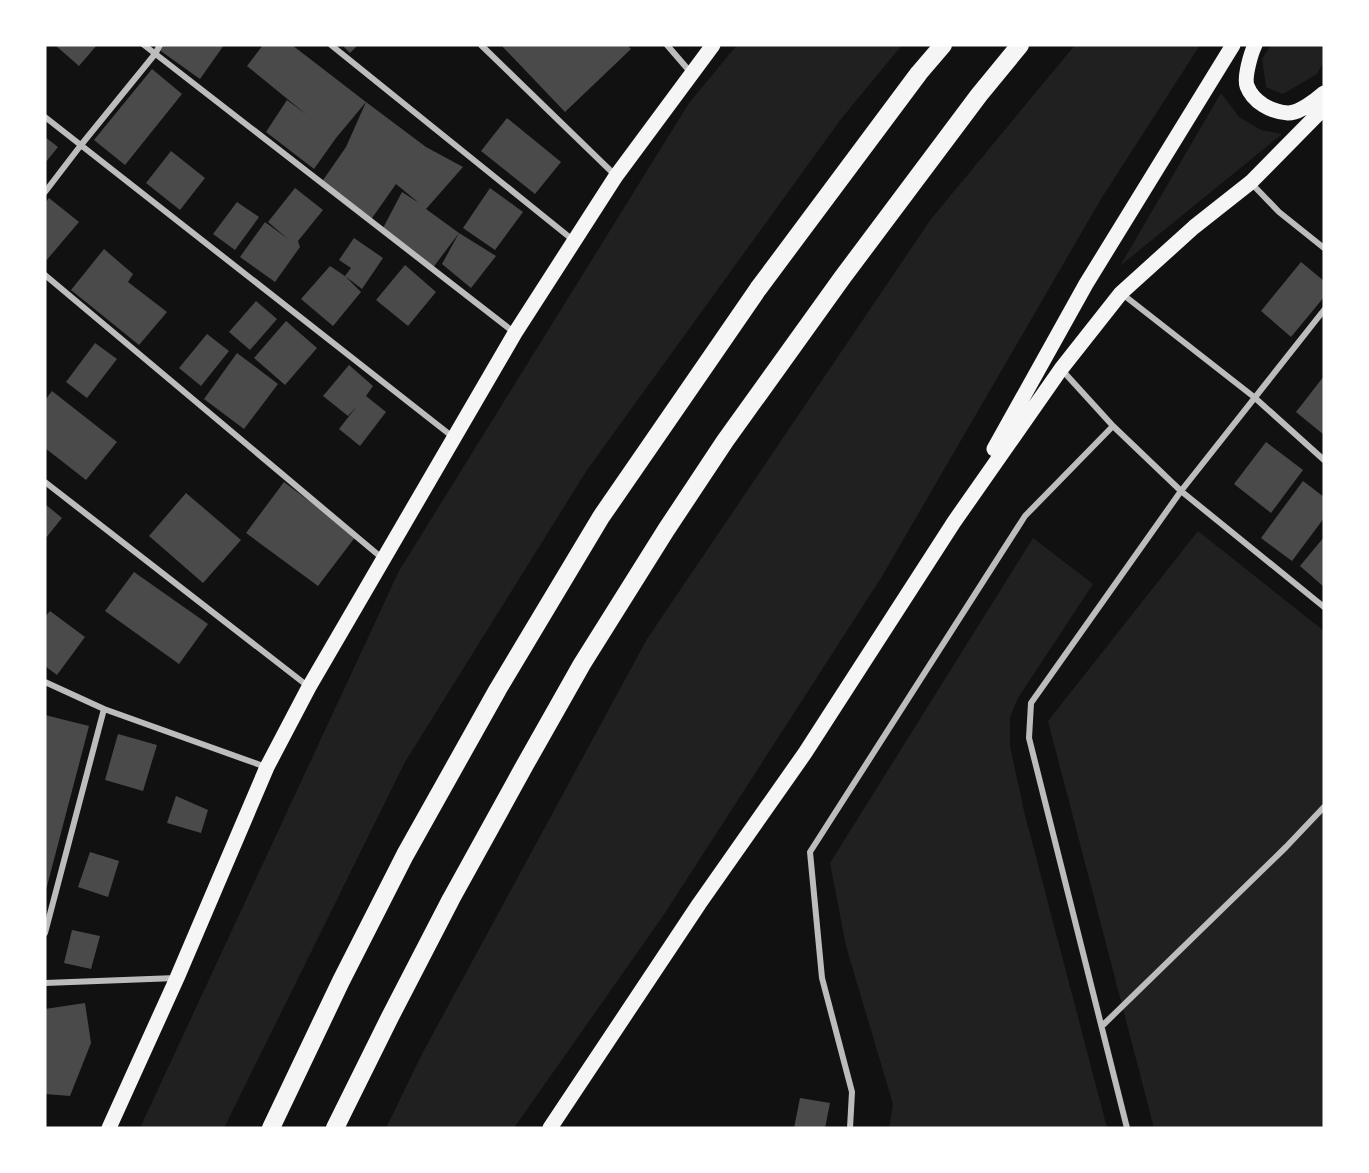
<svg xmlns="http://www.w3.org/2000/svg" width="1369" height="1173" font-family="Raleway,sans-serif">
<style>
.green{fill:#202020}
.building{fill:#4a4a4a}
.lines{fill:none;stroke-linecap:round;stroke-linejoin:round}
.minor{stroke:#bcbcbc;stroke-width:6}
.primary{stroke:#f5f5f5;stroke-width:15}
.motorway{stroke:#f5f5f5;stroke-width:18}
</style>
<rect width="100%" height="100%" fill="#111"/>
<path class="green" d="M 737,45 L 902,45 L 841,119 L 587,470 L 405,762 L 224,1128 L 140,1128 L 399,571 L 689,103 Z
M 1075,45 L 1200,45 L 1101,199 L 881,578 L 665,913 L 514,1128 L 386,1128 L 422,1054 L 647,639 L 931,219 Z
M 1271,45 L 1324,45 L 1324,61 L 1317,74 L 1283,94 L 1266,87 L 1262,59 Z
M 1221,93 L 1239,117 L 1261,130 L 1282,134 L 1120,266 Z
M 1198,531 L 1324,631 L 1324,1128 L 1154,1128 L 1048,721 Z
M 1033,538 L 1093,584 L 1018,698 L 1010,717 L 1010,746 L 1024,811 L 1107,1128 L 889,1128 L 893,1104 L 846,946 L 830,863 Z"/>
<path class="building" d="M 55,45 L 97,45 L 79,66 Z
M 161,45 L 224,45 L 200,79 L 158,49 Z
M 263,45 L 292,45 L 366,102 L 336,138 L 314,169 L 266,132 L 287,100 L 307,115 L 247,66 Z
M 342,45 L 358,45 L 350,53 Z
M 501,45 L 627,45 L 631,49 L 565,112 Z
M 152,69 L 182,94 L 125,165 L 94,140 Z
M 366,102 L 426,147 L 463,167 L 426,209 L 459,233 L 432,269 L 382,230 L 402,192 L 419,203 L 396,184 L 370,221 L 321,183 L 346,147 Z
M 507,118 L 561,162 L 535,194 L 481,151 Z
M 45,137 L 58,147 L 45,163 Z
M 171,151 L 205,178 L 180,210 L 146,183 Z
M 295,188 L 323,210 L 298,241 L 300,247 L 275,282 L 240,257 L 265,222 L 288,239 L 268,222 Z
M 490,188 L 523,212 L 495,250 L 463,228 Z
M 49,198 L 79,222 L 45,262 L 45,203 Z
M 237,202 L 259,217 L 235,250 L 213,234 Z
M 459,233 L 496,256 L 471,288 L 442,264 Z
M 354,238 L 383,258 L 362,289 L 345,276 L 351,268 L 339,260 Z
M 104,249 L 133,274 L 128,282 L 167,312 L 139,345 L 71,290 Z
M 1301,262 L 1324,281 L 1324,297 L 1291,337 L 1261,311 Z
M 405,265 L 436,292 L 408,326 L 376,300 Z
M 330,266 L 345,276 L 361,292 L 333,326 L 301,299 Z
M 256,301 L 277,319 L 250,350 L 229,332 Z
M 286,321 L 317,348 L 285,385 L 254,358 Z
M 207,334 L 229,351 L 201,386 L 179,368 Z
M 95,343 L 117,359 L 87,398 L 66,382 Z
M 237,353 L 278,384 L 244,429 L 204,399 Z
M 349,365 L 373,386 L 366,396 L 386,412 L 360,446 L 339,429 L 357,406 L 348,416 L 323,396 Z
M 1324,376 L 1324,435 L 1296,412 Z
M 52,391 L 117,442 L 86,480 L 45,448 L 45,400 Z
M 1266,442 L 1303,470 L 1271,513 L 1234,484 Z
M 1303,481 L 1324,497 L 1324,518 L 1292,561 L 1261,538 Z
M 284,482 L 356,536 L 318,586 L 246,533 Z
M 186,493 L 241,540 L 203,583 L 149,536 Z
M 45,504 L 62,518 L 45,539 Z
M 1324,537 L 1324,587 L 1300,566 Z
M 134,572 L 208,624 L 179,664 L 105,611 Z
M 50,611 L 85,637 L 57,675 L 45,666 L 45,617 Z
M 45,715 L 89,726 L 46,890 L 45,890 Z
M 118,734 L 157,745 L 143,791 L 105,780 Z
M 176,796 L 208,810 L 201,833 L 167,823 Z
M 90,852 L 119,861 L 108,897 L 78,887 Z
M 72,930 L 100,936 L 91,969 L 64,963 Z
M 85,1003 L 91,1043 L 70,1096 L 45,1094 L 45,1009 Z
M 800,1098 L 830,1103 L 825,1128 L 794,1128 Z"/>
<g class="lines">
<path class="minor" d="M 144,45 L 515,333
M 331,45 L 573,240
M 481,45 L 616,176
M 667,45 L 692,74
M 45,117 L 453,437
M 1251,183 L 1279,212 L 1324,248
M 45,192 L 81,145 L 155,54 L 160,45
M 45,275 L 382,558
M 1121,293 L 1254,397 L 1324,460
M 1062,370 L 1113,426 L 1181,491 L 1324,607
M 45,482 L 309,687
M 45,682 L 104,709 L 266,767
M 45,933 L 104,709
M 45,983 L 176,978
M 1102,1026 L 1286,847 L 1324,807
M 850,1128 L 852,1092 L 822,978 L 810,852 L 1025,516 L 1113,426
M 1127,1128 L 1029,738 L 1031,703 L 1181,491 L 1324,310"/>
<path class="primary" d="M 1255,45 C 1251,53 1244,77 1247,86 C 1253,102 1271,112 1288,113 C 1299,113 1316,100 1324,93
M 994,449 L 1086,284 L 1233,45
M 109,1128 L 177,978 L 267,767 L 309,687 L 515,333 L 616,176 L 713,45
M 550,1128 L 699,904 L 805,753 L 954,522 L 1061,369 L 1121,293 L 1194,227 L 1251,182 L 1321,111 L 1324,106"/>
<path class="motorway" d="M 271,1128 L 341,981 L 405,855 L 498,689 L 601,517 L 758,289 L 919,73 L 943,45
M 335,1128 L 390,1017 L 451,899 L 526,763 L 582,664 L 666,530 L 725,441 L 842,278 L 979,95 L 1020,45"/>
</g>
<rect width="1369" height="1173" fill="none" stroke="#ffffff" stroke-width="93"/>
</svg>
